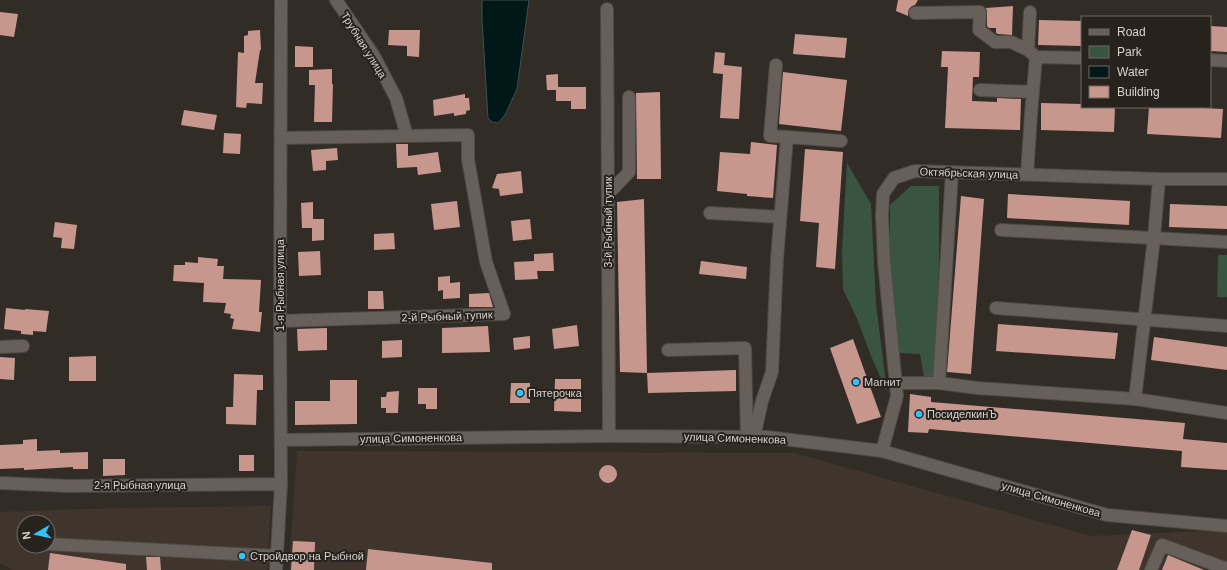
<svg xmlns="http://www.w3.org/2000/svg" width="1227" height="570" font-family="Arial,sans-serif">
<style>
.built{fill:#40352c;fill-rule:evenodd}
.green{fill:#395541}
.water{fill:#001818;stroke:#40504f}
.building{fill:#c7978e}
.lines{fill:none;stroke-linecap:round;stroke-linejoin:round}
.minor-casing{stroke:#4f4945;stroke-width:14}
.minor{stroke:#67605a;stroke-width:12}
.poi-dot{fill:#26c9fe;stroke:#28221d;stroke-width:1.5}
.labels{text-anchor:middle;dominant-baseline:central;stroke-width:4;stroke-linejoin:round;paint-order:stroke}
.street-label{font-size:11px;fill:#d6d2cf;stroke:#28221d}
.poi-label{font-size:11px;fill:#d6d2cf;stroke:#28221d;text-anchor:start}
</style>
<rect width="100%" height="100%" fill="#322c27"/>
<path class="built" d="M 297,451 L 794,453 L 1091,536 L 1227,530 L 1227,570 L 289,570 Z
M 271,506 L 267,570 L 13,570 L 0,563 L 0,512 L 114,508 ZM 24,522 L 48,522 L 48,546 L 24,546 Z"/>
<path class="green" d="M 847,163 L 871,204 L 876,304 L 887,392 L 871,356 L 858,321 L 843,289 L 842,250 Z
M 911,186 L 939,186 L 939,255 L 937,378 L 924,377 L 920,354 L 898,353 L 890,256 L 890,205 Z
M 1218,255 L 1227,255 L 1227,297 L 1217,297 Z"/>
<path class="water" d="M 482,0 L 529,0 L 517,89 L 505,115 L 498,123 L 492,122 L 488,118 L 482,20 Z"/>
<path class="building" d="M 898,0 L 918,0 L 915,5 L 912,6 L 909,9 L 908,13 L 908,16 L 896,11 Z
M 1013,6 L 1012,35 L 998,34 L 996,33 L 996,28 L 989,28 L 987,26 L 987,12 L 986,8 Z
M 0,12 L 18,14 L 14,37 L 0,35 Z
M 1039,20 L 1082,21 L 1082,46 L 1038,45 Z
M 1210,26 L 1227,27 L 1227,52 L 1210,51 Z
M 260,30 L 261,50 L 260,50 L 255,83 L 263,83 L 262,104 L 247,103 L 246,108 L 236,107 L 238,52 L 244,53 L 244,36 L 248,35 L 248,31 Z
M 389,30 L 420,30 L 419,57 L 407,56 L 407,46 L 388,45 Z
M 795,34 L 847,38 L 845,58 L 793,54 Z
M 295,46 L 313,47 L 313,67 L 295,67 Z
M 942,51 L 980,52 L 979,77 L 973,77 L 972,101 L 997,102 L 997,98 L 1021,99 L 1020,130 L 945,128 L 948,67 L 941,67 Z
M 715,52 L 725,53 L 724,65 L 742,67 L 739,119 L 720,118 L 723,74 L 713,73 Z
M 332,69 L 332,84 L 333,84 L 332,122 L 314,122 L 315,85 L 309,85 L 309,70 Z
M 783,72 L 847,80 L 841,131 L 779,124 Z
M 558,74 L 558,87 L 586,87 L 586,109 L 571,109 L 571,101 L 556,101 L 556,90 L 547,90 L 546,75 Z
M 660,92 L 661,179 L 637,179 L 636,93 Z
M 465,94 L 465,98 L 469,98 L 470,110 L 466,111 L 466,114 L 454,116 L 454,113 L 434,116 L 433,100 Z
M 1041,103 L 1082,104 L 1082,107 L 1115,107 L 1114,132 L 1041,130 Z
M 1149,107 L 1181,107 L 1223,109 L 1221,138 L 1147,134 Z
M 184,110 L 217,115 L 214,130 L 181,125 Z
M 224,133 L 241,134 L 240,154 L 223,153 Z
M 751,142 L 777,145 L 773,198 L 747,196 L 747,194 L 717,191 L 720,152 L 750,154 Z
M 396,144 L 408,144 L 408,156 L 438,152 L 441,172 L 418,175 L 417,167 L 397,168 Z
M 337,148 L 338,160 L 326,161 L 326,170 L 313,171 L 311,150 Z
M 805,149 L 843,152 L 835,269 L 816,267 L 819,223 L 800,221 Z
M 521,171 L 523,193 L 500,196 L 499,189 L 492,188 L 497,174 Z
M 1008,194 L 1130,201 L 1129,225 L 1007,218 Z
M 961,196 L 984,199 L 971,374 L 947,372 Z
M 644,199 L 647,373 L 620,372 L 617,202 Z
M 457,201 L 460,227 L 434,230 L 431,204 Z
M 313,202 L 313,219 L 324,219 L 324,240 L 312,241 L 312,228 L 302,228 L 301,203 Z
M 1170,204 L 1227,206 L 1227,229 L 1169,227 Z
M 530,219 L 532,239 L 513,241 L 511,221 Z
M 55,222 L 77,225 L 74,249 L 61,248 L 62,238 L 53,237 Z
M 394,233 L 395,249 L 374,250 L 374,234 Z
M 320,251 L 321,275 L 299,276 L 298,252 Z
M 553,253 L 554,271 L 537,271 L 538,279 L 515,280 L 514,262 L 534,261 L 534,254 Z
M 198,257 L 218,259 L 217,266 L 224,266 L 223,279 L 261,280 L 259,312 L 262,312 L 260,332 L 232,329 L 234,319 L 230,318 L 231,314 L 224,313 L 226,303 L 203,302 L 204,283 L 173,281 L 174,265 L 185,265 L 185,262 L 198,263 Z
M 701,261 L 747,267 L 746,279 L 699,274 Z
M 450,276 L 450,283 L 460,282 L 460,298 L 443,299 L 443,290 L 438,291 L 438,277 Z
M 368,291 L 383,291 L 384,309 L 368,309 Z
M 489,293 L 493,307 L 469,307 L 469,294 Z
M 6,308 L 25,310 L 25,309 L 49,311 L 46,332 L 33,331 L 33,335 L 21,334 L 21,331 L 4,329 Z
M 998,324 L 1118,333 L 1115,359 L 996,351 Z
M 577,325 L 579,346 L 554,349 L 552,329 Z
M 488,326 L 490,352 L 442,353 L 442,328 Z
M 327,328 L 327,350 L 298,351 L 297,329 Z
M 530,336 L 530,348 L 514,350 L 513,338 Z
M 1154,337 L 1227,347 L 1227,370 L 1151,360 Z
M 853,339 L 881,417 L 857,424 L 830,348 Z
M 402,340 L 402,357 L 382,358 L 382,341 Z
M 96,356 L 96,381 L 69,381 L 69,357 Z
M 0,357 L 15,358 L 14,380 L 0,379 Z
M 736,370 L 736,391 L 648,393 L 647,373 Z
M 234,374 L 263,375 L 263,390 L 257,390 L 256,425 L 226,424 L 226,407 L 233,407 Z
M 555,379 L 581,379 L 581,412 L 554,411 Z
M 330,380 L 357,380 L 357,424 L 295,425 L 295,401 L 330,401 Z
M 511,383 L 530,383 L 530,403 L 510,403 Z
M 418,388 L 437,388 L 437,409 L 426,409 L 426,404 L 418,404 Z
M 399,391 L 398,413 L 386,413 L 386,408 L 381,408 L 381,397 L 386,397 L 387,392 Z
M 910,394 L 931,397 L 931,402 L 1185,423 L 1183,439 L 1227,443 L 1227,470 L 1181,467 L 1182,451 L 929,429 L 928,433 L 908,432 Z
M 37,439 L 37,451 L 60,450 L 60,453 L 88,452 L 88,469 L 73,469 L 73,467 L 24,470 L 24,468 L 0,469 L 0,445 L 23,444 L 23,440 Z
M 239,455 L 254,455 L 254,471 L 239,471 Z
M 103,459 L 125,459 L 125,475 L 103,476 Z
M599 474a9 9 0 1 1 18 0a9 9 0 1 1-18 0Z
M 1132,530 L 1151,535 L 1139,570 L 1117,570 Z
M 293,541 L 315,542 L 314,570 L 291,570 Z
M 368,549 L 492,563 L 492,570 L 366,570 Z
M 50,553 L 126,564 L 126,570 L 48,570 Z
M 1168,555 L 1204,570 L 1162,570 Z
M 146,557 L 160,557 L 161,570 L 147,570 Z"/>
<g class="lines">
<g class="minor-casing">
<path id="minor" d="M 336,0 L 374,56 L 396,98 L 407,136
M 607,9 L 609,436
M 915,13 L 980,12 L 979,30 L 995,42 L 1011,42 L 1028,50
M 1036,57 L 1082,58
M 1210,60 L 1227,61
M 776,65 L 770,136 L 787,137
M 980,90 L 1033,92
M 1027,175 L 1031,114 L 1036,57 L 1028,50 L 1030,12
M 608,194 L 629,172 L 629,97
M 710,213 L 780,217
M 1001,230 L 1227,242
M 996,308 L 1227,326
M 280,321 L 504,314 L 486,262 L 468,159 L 468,135 L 281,138
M 0,347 L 23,346
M 668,350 L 745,348 L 747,437
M 896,383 L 939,383 L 977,388 L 1135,399 L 1227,413
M 939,383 L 952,172
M 1135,399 L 1154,238 L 1159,179
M 754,437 L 762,401 L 772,372 L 777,259 L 787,137 L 841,141
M 281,440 L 609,436 L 767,437 L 882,451 L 1107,515 L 1227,526
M 882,451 L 897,396 L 884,261 L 882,216 L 883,194 L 894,178 L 915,171 L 1159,179 L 1227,179
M 0,483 L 68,486 L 281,484
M 48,544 L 277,556
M 276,570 L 281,484 L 280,321 L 281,0
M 1151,570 L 1162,545 L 1227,569"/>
</g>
<use href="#minor" class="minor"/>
</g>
<g class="poi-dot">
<circle cx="856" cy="382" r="4"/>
<circle cx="520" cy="393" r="4"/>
<circle cx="919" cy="414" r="4"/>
<circle cx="242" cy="556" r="4"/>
</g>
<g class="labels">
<g class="street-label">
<text transform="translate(364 45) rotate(58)">Трубная улица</text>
<text transform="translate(969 173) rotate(2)">Октябрьская улица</text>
<text transform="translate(608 222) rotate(-90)">3-й Рыбный тупик</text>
<text transform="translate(280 285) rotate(-90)">1-я Рыбная улица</text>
<text transform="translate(447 316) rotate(-2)">2-й Рыбный тупик</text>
<text transform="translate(411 438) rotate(-1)">улица Симоненкова</text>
<text transform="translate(735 438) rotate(2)">улица Симоненкова</text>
<text x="140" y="485">2-я Рыбная улица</text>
<text transform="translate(1051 499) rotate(16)">улица Симоненкова</text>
</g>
<g class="poi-label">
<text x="864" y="382">Магнит</text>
<text x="528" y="393">Пятерочка</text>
<text x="927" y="414">ПосиделкинЪ</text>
<text x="250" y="556">Стройдвор на Рыбной</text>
</g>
</g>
<rect x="1081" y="16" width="130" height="92" fill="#28221d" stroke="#6e6864"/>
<rect x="1089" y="29" width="20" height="6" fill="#67605a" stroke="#6e6864"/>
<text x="1117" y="36" font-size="12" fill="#d6d2cf">Road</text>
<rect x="1089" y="46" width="20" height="12" fill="#395541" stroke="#6e6864"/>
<text x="1117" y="56" font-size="12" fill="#d6d2cf">Park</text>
<rect x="1089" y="66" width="20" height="12" fill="#001818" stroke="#6e6864"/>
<text x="1117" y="76" font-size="12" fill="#d6d2cf">Water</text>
<rect x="1089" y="86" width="20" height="12" fill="#c7978e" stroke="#6e6864"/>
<text x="1117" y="96" font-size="12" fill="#d6d2cf">Building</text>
<g transform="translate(36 534) rotate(261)"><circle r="19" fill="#28221d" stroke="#6e6864"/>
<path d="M0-3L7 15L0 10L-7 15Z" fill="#26c9fe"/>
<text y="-6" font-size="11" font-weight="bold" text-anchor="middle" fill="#d6d2cf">N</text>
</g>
</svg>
